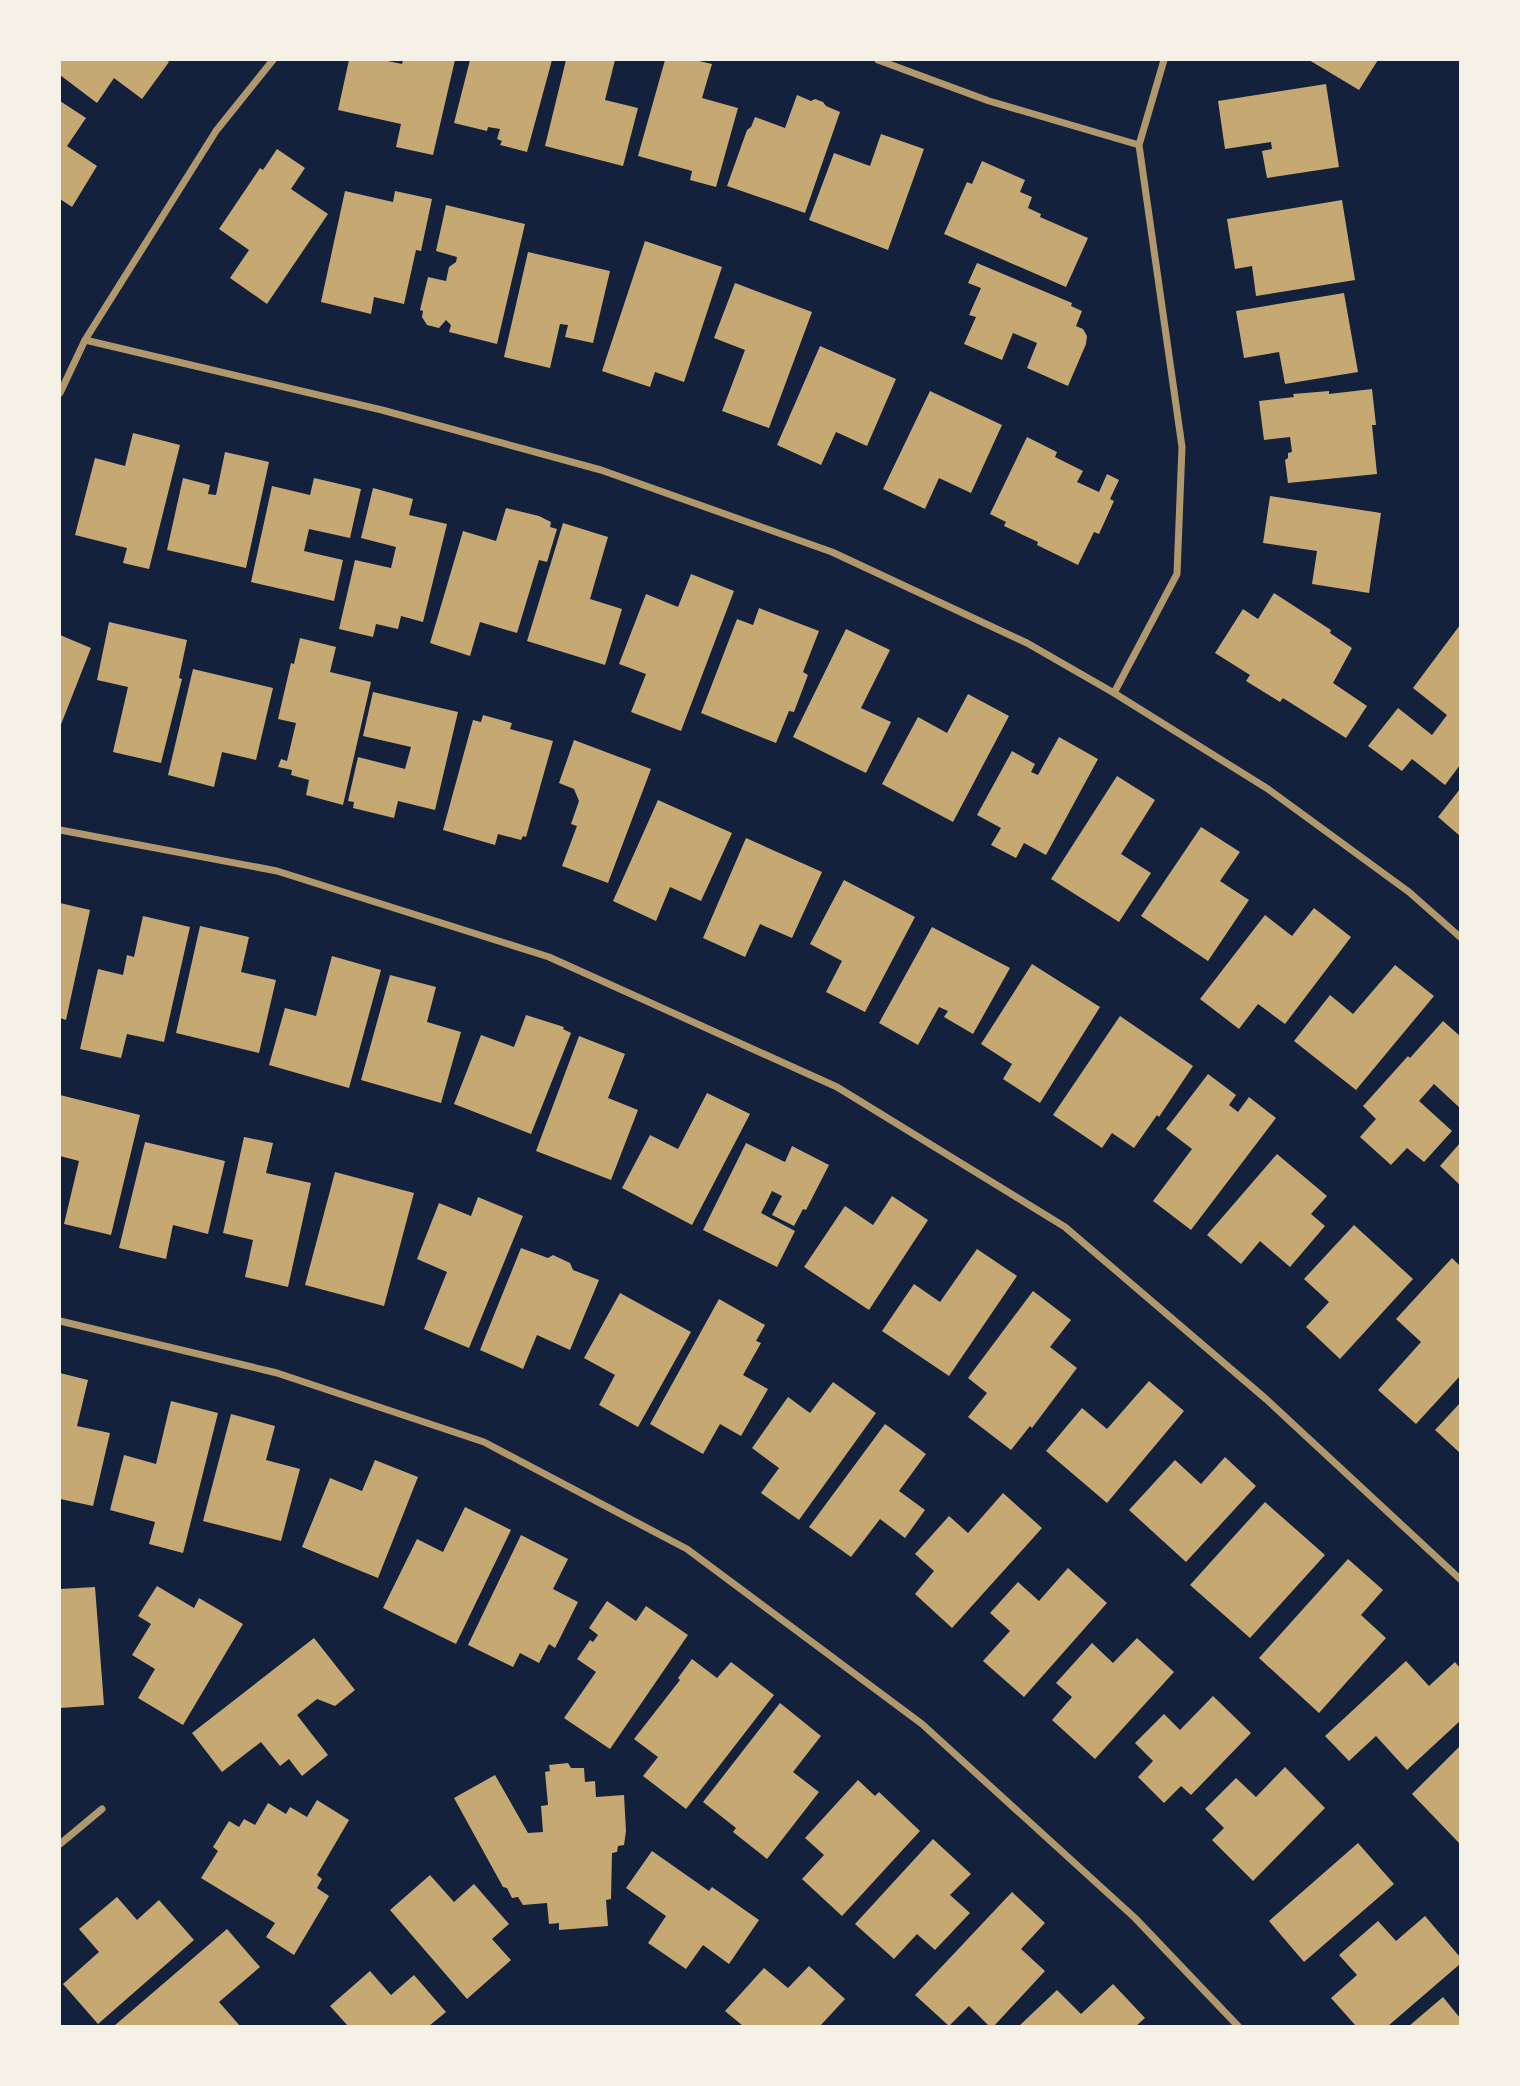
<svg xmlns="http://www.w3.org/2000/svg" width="1520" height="2086" font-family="'Crimson Pro',serif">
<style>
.building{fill:#c6a872}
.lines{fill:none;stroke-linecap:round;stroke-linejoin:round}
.minor{stroke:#b1986c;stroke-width:7}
</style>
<rect width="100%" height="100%" fill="#14213d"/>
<path class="building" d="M 60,60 L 166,60 L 169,62 L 142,99 L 114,78 L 97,103 L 60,75 Z
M 349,60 L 383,60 L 402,64 L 403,60 L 455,60 L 433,155 L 396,147 L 401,124 L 338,110 Z
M 470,60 L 552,60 L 527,152 L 500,145 L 502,141 L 497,139 L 500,129 L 488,127 L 487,131 L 454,123 Z
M 566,60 L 615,60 L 605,100 L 638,108 L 623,166 L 545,146 Z
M 665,60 L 695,60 L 712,64 L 702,98 L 738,108 L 716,187 L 690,180 L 692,171 L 638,156 Z
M 1309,60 L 1378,60 L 1359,90 Z
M 1326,84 L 1339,167 L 1267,178 L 1262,151 L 1272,149 L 1271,142 L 1225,149 L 1218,101 Z
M 797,95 L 811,101 L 815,99 L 823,102 L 826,106 L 840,112 L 805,213 L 727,186 L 747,130 L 751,127 L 755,117 L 785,128 Z
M 60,101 L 86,118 L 67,146 L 97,166 L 72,207 L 60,199 Z
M 881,134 L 924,149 L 888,250 L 809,220 L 834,153 L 870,166 Z
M 277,149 L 305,168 L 291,189 L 328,214 L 267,304 L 230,278 L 249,250 L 219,229 L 260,168 L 263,170 Z
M 982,161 L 1025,180 L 1020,192 L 1032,197 L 1028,208 L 1041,214 L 1040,217 L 1088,238 L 1066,287 L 944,234 L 967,182 L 972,184 Z
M 345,191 L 393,202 L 395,191 L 432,199 L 421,251 L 416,250 L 404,304 L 374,297 L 371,314 L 321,302 Z
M 1342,200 L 1355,280 L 1256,296 L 1252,266 L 1235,269 L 1227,219 Z
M 446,205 L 525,224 L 497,344 L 449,332 L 451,325 L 446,320 L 439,328 L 427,325 L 422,317 L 423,311 L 420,310 L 428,277 L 446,281 L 449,267 L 456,262 L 457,257 L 436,251 Z
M 645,241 L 722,267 L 684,382 L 655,372 L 650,387 L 602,371 Z
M 528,252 L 610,271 L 593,343 L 565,337 L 568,325 L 560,324 L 550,368 L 504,357 Z
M 977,263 L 1072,303 L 1071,306 L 1082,311 L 1076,326 L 1083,329 L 1087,336 L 1086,344 L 1068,386 L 1027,368 L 1037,343 L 1013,333 L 1002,360 L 964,344 L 976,317 L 969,315 L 981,288 L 968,283 Z
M 735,283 L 812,312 L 769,428 L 722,411 L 745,350 L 714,338 Z
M 1344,293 L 1358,372 L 1285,384 L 1279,352 L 1244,358 L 1236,311 Z
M 820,346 L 896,379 L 867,446 L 836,432 L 821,465 L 777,445 Z
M 1372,389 L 1376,425 L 1372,425 L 1377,474 L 1288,483 L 1285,460 L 1288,458 L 1288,453 L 1292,452 L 1290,437 L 1264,440 L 1259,401 L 1294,397 L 1293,394 L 1329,391 L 1329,394 Z
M 930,391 L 1002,425 L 971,493 L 939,478 L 925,509 L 883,489 Z
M 133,433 L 180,445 L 149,569 L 123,563 L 127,548 L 75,535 L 95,458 L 125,466 Z
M 1027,437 L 1057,452 L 1055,457 L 1083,471 L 1077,482 L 1099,492 L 1107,474 L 1119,480 L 1110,499 L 1114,501 L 1099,534 L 1094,532 L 1078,565 L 1037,545 L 1038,542 L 1004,526 L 1006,522 L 990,514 Z
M 225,452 L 269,462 L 246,568 L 167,550 L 183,478 L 210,485 L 208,494 L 216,495 Z
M 314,478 L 361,489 L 350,538 L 309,529 L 304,551 L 343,560 L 334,601 L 251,582 L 272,486 L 310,495 Z
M 373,488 L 413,499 L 409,515 L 447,524 L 423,622 L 401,616 L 398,629 L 376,624 L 373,637 L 339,629 L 355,560 L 391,568 L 396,547 L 361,538 Z
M 1270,496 L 1381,513 L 1369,593 L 1312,584 L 1317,551 L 1263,543 Z
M 506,508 L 539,516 L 551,522 L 550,527 L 557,529 L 547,562 L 539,560 L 517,633 L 480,622 L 470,656 L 430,643 L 463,531 L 496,541 Z
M 563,523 L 608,537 L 590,599 L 622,609 L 605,665 L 527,641 Z
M 691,574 L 734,591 L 681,731 L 631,712 L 646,674 L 619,664 L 646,594 L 678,607 Z
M 1274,593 L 1331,630 L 1330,633 L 1352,648 L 1333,683 L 1367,706 L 1346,738 L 1283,698 L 1280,702 L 1246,681 L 1250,675 L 1215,653 L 1243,609 L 1258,619 Z
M 759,608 L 819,631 L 803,672 L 808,675 L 794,712 L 789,711 L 776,743 L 701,713 L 737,619 L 753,625 Z
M 109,622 L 187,640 L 179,678 L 182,679 L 161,763 L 113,752 L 128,687 L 97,680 Z
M 1460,625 L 1460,765 L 1445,785 L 1412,759 L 1402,771 L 1368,746 L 1398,708 L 1432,735 L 1447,715 L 1413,688 Z
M 846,629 L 890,650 L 861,708 L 891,722 L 866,773 L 793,737 Z
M 60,635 L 91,648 L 60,727 Z
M 300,638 L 336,647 L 330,672 L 371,682 L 343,805 L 306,795 L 309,780 L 291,775 L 292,770 L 278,767 L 281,759 L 287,761 L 296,723 L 278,719 L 291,663 L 294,664 Z
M 193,669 L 273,688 L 256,760 L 222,752 L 214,787 L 168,775 Z
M 373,692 L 458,712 L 435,810 L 398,801 L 394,818 L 353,808 L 354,802 L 348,801 L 358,757 L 405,769 L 411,747 L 363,736 Z
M 968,694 L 1009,716 L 953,822 L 882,784 L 918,717 L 947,733 Z
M 483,715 L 512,723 L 510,729 L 553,741 L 526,837 L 523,836 L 521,840 L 498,834 L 495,845 L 443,830 L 473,720 L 481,722 Z
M 1059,737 L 1098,759 L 1046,855 L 1024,843 L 1016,858 L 991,845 L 1001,828 L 977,815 L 1012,751 L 1035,764 L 1031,772 L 1038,775 Z
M 574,740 L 651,769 L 608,883 L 562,866 L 577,826 L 571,824 L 579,801 L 574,789 L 559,783 Z
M 1117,776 L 1155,800 L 1121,854 L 1151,873 L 1119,922 L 1051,879 Z
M 1460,789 L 1460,836 L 1438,817 Z
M 658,800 L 732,833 L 701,901 L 670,887 L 656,921 L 613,901 Z
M 1201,827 L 1240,852 L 1220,881 L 1249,900 L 1208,961 L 1141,916 Z
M 746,838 L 822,872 L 792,938 L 760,924 L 745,957 L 703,938 Z
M 844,880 L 915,917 L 865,1012 L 826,992 L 842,961 L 810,944 Z
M 60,903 L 90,910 L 66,1020 L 60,1018 Z
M 1314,908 L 1351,937 L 1285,1024 L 1258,1004 L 1239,1029 L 1200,999 L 1265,915 L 1292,936 Z
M 143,916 L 190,927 L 164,1042 L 127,1034 L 121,1058 L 80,1049 L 98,969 L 123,975 L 127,955 L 134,957 Z
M 200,926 L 249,937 L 241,972 L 276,980 L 259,1053 L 176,1033 Z
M 932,927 L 1010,968 L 973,1034 L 944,1017 L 948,1011 L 939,1007 L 918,1045 L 879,1023 Z
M 332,956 L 381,970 L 349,1088 L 269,1065 L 285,1008 L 316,1016 Z
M 1032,964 L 1100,1007 L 1040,1103 L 1003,1079 L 1012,1064 L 981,1044 Z
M 1395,965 L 1434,996 L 1356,1090 L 1294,1041 L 1330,995 L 1353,1014 Z
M 390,975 L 436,987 L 427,1022 L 461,1032 L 441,1103 L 361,1080 Z
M 526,1015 L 564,1027 L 563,1029 L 571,1033 L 531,1134 L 454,1104 L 481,1035 L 514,1047 Z
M 1120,1016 L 1193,1066 L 1159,1117 L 1157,1115 L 1134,1148 L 1112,1133 L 1102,1148 L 1053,1115 Z
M 1443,1021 L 1460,1036 L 1460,1108 L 1434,1084 L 1419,1101 L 1452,1131 L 1424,1162 L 1407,1148 L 1391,1165 L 1360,1137 L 1376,1119 L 1363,1106 L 1408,1056 L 1410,1058 Z
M 579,1036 L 625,1054 L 608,1098 L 638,1110 L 611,1180 L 536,1151 Z
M 1208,1074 L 1236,1095 L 1229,1105 L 1238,1112 L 1249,1097 L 1276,1118 L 1191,1230 L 1153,1201 L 1192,1149 L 1166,1129 Z
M 707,1093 L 750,1114 L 692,1225 L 622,1188 L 650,1135 L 678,1149 Z
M 60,1095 L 140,1115 L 111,1235 L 64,1224 L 79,1161 L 60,1156 Z
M 244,1137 L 273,1143 L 266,1173 L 311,1183 L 288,1287 L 245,1277 L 253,1240 L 223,1233 Z
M 145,1142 L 225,1161 L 208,1234 L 173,1225 L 166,1259 L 119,1248 Z
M 746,1143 L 785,1162 L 792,1146 L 829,1165 L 806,1210 L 803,1209 L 794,1226 L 772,1215 L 782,1196 L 772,1191 L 761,1213 L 795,1231 L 777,1267 L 703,1230 Z
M 1460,1143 L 1460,1185 L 1440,1166 Z
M 1277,1154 L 1327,1196 L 1311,1214 L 1325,1226 L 1290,1267 L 1260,1241 L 1241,1264 L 1207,1235 Z
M 335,1172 L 414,1193 L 384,1306 L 305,1285 Z
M 892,1196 L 928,1220 L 869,1310 L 804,1267 L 845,1206 L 873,1225 Z
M 478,1197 L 523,1216 L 469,1348 L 424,1329 L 447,1272 L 417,1259 L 439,1203 L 471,1216 Z
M 1354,1225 L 1413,1279 L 1340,1359 L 1306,1327 L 1329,1302 L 1304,1279 Z
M 521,1248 L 548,1258 L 553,1255 L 570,1263 L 573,1270 L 599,1280 L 570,1350 L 537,1335 L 523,1369 L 480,1350 Z
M 977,1249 L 1017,1276 L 949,1376 L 882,1331 L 914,1284 L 940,1302 Z
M 1452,1258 L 1460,1266 L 1460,1376 L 1416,1424 L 1378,1390 L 1421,1342 L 1396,1319 Z
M 1033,1291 L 1071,1320 L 1050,1347 L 1077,1368 L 1032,1428 L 1030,1426 L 1011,1450 L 968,1417 L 987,1393 L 968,1378 Z
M 620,1293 L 691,1332 L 638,1427 L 599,1405 L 615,1375 L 584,1358 Z
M 719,1299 L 765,1325 L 756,1341 L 761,1343 L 743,1375 L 768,1389 L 741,1436 L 720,1424 L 703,1454 L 650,1424 Z
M 60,1373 L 88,1380 L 77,1426 L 110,1433 L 93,1506 L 60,1499 Z
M 1149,1381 L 1184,1411 L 1107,1503 L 1046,1451 L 1082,1408 L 1107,1429 Z
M 833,1382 L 876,1413 L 799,1520 L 761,1493 L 779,1468 L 752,1448 L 788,1397 L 810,1413 Z
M 171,1401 L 218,1413 L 183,1553 L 149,1544 L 155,1522 L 110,1510 L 124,1455 L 156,1464 Z
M 1460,1403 L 1460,1453 L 1435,1430 Z
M 231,1414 L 275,1426 L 266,1460 L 300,1469 L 281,1541 L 203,1521 Z
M 885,1424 L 926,1454 L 899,1491 L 925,1510 L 905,1538 L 880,1519 L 851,1557 L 809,1527 Z
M 1225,1457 L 1256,1486 L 1186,1562 L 1129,1510 L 1175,1460 L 1201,1484 Z
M 375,1460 L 418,1477 L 378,1578 L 302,1547 L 330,1478 L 362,1491 Z
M 1003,1493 L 1042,1528 L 952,1628 L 915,1594 L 934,1571 L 915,1554 L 949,1516 L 968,1533 Z
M 1265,1502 L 1325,1555 L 1250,1638 L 1190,1585 Z
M 465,1507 L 511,1530 L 456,1644 L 383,1608 L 417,1539 L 443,1552 Z
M 521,1535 L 568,1559 L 553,1589 L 578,1602 L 555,1648 L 549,1644 L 539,1663 L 520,1653 L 513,1667 L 468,1645 Z
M 1348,1559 L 1383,1590 L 1361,1615 L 1386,1638 L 1319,1713 L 1259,1658 Z
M 1068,1568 L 1107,1603 L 1024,1697 L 983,1661 L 1010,1631 L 990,1613 L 1018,1582 L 1039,1601 Z
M 157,1586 L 194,1608 L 199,1598 L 243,1624 L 183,1725 L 138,1698 L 155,1669 L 132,1655 L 151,1624 L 138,1616 Z
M 95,1587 L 104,1705 L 60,1708 L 60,1589 Z
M 607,1601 L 636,1621 L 646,1606 L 688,1635 L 610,1749 L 564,1718 L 596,1672 L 577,1659 L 590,1640 L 593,1642 L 598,1635 L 589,1628 Z
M 314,1638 L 355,1690 L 335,1706 L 317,1699 L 297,1715 L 328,1755 L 302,1776 L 289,1759 L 280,1766 L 261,1742 L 222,1772 L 192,1733 Z
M 1137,1638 L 1174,1672 L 1095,1759 L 1052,1720 L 1072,1697 L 1056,1683 L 1092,1643 L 1113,1663 Z
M 692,1659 L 717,1678 L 731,1662 L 774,1695 L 686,1809 L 643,1776 L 658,1757 L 634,1739 L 680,1680 L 678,1678 Z
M 1406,1661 L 1429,1686 L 1455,1662 L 1460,1668 L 1460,1721 L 1407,1770 L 1376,1736 L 1349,1761 L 1325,1736 Z
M 1213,1696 L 1251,1733 L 1191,1795 L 1181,1786 L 1164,1803 L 1138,1777 L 1153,1761 L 1135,1743 L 1164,1714 L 1180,1730 Z
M 780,1703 L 821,1736 L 793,1772 L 819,1792 L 767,1859 L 733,1832 L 736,1828 L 703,1802 Z
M 1460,1746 L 1460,1844 L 1412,1794 Z
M 568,1763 L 571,1768 L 584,1768 L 585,1782 L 595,1781 L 596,1797 L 624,1795 L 626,1831 L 624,1845 L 618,1846 L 617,1852 L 612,1853 L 611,1899 L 606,1900 L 608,1926 L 559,1930 L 559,1923 L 549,1924 L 547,1903 L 523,1905 L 518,1897 L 512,1898 L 507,1888 L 503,1887 L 454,1798 L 495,1775 L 528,1833 L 543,1832 L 541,1806 L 548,1805 L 545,1772 L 550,1771 L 549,1765 Z
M 1285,1767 L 1325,1808 L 1253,1881 L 1212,1840 L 1224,1828 L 1205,1809 L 1236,1778 L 1256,1797 Z
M 858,1780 L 875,1796 L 879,1792 L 920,1831 L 842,1916 L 802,1879 L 824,1855 L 805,1838 Z
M 317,1800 L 349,1820 L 317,1875 L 322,1879 L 317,1888 L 329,1896 L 294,1955 L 266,1937 L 275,1923 L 201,1878 L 218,1851 L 213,1847 L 229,1821 L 239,1827 L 244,1819 L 255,1825 L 268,1803 L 286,1814 L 290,1807 L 307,1817 Z
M 933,1839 L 971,1874 L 950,1895 L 970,1913 L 935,1950 L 917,1934 L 894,1959 L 855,1924 Z
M 1358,1843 L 1394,1884 L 1304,1962 L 1269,1921 Z
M 652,1851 L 709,1891 L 712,1887 L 759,1920 L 729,1964 L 703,1945 L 686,1969 L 648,1943 L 666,1916 L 626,1888 Z
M 430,1875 L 454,1902 L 474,1884 L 509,1924 L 492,1939 L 511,1960 L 467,1999 L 390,1910 Z
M 1012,1892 L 1045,1923 L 1021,1949 L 1045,1971 L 994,2026 L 989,2026 L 969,2006 L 949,2026 L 915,1995 Z
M 117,1897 L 137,1920 L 159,1900 L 194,1940 L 98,2024 L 63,1984 L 99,1952 L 79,1929 Z
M 1425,1916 L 1460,1957 L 1460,1964 L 1388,2026 L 1356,2026 L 1331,1998 L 1357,1975 L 1339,1955 L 1378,1921 L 1396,1941 Z
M 227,1929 L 260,1967 L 219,2002 L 240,2026 L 114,2026 Z
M 809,1966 L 845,1999 L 820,2026 L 743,2026 L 725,2011 L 764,1968 L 788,1988 Z
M 370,1971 L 391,1995 L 414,1975 L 446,2012 L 429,2026 L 348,2026 L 330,2006 Z
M 1113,1984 L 1145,2018 L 1136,2026 L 1019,2026 L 1057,1990 L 1081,2014 Z
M 1443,1997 L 1460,2018 L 1460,2026 L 1409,2026 Z"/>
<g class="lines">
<path class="minor" d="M 878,60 L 989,101 L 1139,145
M 85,340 L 382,410 L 601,470 L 832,552 L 1027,643 L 1114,693 L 1268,789 L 1409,892 L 1460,937
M 60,393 L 85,340 L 216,131 L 273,60
M 1114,693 L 1177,574 L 1182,447 L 1139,145 L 1164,60
M 60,830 L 277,871 L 549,957 L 837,1087 L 1065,1227 L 1266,1399 L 1460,1579
M 60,1321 L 277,1373 L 484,1442 L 687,1549 L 922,1724 L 1135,1918 L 1238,2026
M 60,1844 L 102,1809"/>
</g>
<rect width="1520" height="2086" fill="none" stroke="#f6f1e7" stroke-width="122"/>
</svg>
